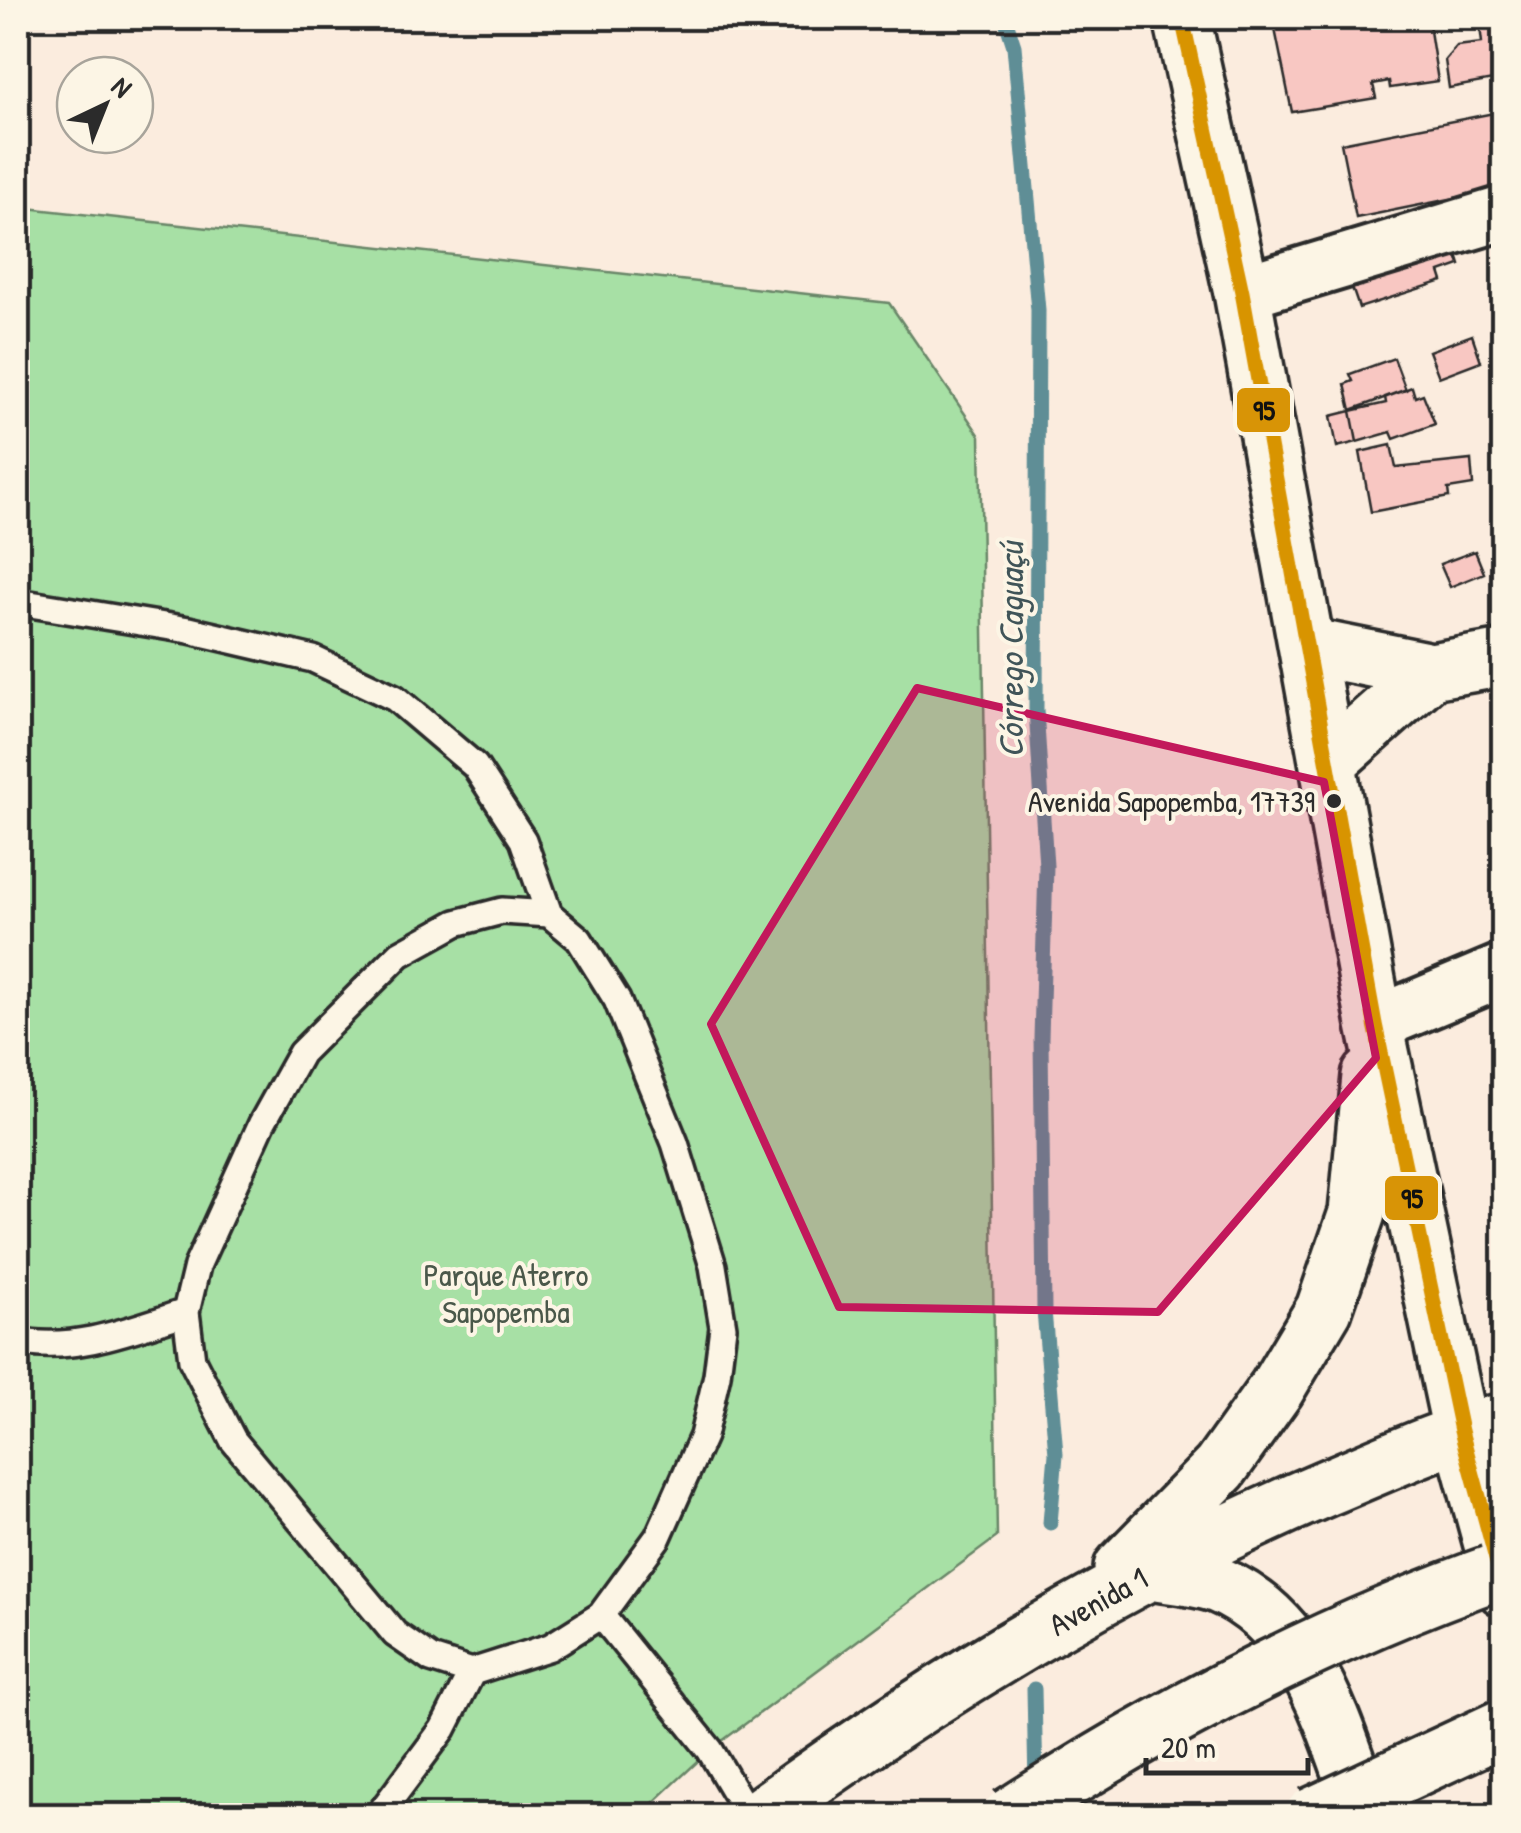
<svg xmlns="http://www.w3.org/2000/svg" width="1521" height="1833" font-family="'Patrick Hand',sans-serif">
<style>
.green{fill:#a7e0a5;stroke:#698668;stroke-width:2.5}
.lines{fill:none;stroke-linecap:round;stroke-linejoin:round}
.stream{stroke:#5e8e96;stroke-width:15}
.building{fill:#f8c7c2;stroke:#2b2b2b;stroke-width:2.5}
.service-casing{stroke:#2b2b2b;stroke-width:32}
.minor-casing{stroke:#2b2b2b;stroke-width:60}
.tertiary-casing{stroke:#2b2b2b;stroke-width:62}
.secondary-casing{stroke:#2b2b2b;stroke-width:62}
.service{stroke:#fcf5e5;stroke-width:25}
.minor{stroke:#fcf5e5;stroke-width:52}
.tertiary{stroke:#fcf5e5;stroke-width:55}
.secondary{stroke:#fcf5e5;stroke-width:55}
.trunk-bridge-casing{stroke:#2b2b2b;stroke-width:62;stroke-linecap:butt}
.trunk-bridge{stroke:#fcf5e5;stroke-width:55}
.bus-1-casing{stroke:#fcf5e5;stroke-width:22}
.bus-1{stroke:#d89406;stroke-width:15}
.marked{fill:#c2185b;fill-opacity:0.2;stroke:#c2185b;stroke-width:8;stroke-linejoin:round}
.bus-dot{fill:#2b2b2b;stroke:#fcf5e5;stroke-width:4}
.labels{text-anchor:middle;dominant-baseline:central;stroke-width:8;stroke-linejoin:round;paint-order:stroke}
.bus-label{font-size:30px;fill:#2b2b2b;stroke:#fcf5e5;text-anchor:end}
.park-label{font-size:32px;fill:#4a584a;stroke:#fcf5e5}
.street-label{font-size:32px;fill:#2b2b2b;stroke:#fcf5e5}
.water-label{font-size:35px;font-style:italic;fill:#405458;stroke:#fcf5e5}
.line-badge{stroke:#fcf5e5;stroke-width:4}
.pale-badge-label{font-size:28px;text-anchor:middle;font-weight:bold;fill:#111}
</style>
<rect width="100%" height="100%" fill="#fbecde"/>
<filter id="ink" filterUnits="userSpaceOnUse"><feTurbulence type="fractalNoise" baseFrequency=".01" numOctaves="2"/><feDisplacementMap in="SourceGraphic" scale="20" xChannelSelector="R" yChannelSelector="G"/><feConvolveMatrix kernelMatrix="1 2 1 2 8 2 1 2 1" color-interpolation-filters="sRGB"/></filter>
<g filter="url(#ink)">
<path class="green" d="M 18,207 L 889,303 L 980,436 L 997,1537 L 710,1750 L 640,1815 L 18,1816 Z"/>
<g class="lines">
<path class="stream" d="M 1005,18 L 1014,46 L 1038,310 L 1036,709 L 1046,866 L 1041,1038 L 1044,1310 L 1056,1454 L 1050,1523
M 1034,1689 L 1036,1787"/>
</g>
<path class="building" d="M 1273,18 L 1346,18 L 1275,29 Z
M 1346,18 L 1428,18 L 1438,81 L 1390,88 L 1389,81 L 1373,84 L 1376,98 L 1292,112 L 1275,29 Z
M 1479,18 L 1504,18 L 1504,78 L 1449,88 L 1445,60 L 1457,46 L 1482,43 Z
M 1504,111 L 1504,188 L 1356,218 L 1341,143 Z
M 1453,242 L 1460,265 L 1440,272 L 1443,281 L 1359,308 L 1348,276 Z
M 1472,335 L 1481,361 L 1439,377 L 1429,351 Z
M 1394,358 L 1406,390 L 1351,410 L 1345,384 L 1353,381 L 1350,374 Z
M 1412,387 L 1415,397 L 1423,394 L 1435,424 L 1394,439 L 1391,432 L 1357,442 L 1351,411 L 1386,403 L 1385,397 Z
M 1351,411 L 1357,442 L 1337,447 L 1331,416 Z
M 1391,445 L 1396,468 L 1471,460 L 1473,485 L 1448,489 L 1449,497 L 1371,512 L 1360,452 Z
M 1475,551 L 1484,573 L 1450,587 L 1440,564 Z"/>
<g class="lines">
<g class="service-casing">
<path id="service" d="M 18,602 L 189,630 L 313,659 L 395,698 L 475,766 L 523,840 L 549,914 L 579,939 L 617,1000 L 675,1143 L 713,1266 L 723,1327 L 717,1375 L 703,1436 L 658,1537 L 601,1615 L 550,1647 L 472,1672 L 431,1659 L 395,1634 L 233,1440 L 192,1360 L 186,1312 L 197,1266 L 262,1123 L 301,1053 L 400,954 L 456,923 L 502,911 L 549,914
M 18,1341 C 74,1353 133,1329 186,1312
M 601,1615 L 710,1750 L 749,1816
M 378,1816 L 443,1729 L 472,1672"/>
</g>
<g class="minor-casing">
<path id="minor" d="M 1242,292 L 1504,213
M 1375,1024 L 1504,970"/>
</g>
<g class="tertiary-casing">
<path id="tertiary" d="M 1307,646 L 1431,671 L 1504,658
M 1329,761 L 1431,671"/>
</g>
<g class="secondary-casing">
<path id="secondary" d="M 1182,18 L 1242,292 L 1375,1024 L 1461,1431 L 1504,1588
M 1122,1568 L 1220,1468 L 1277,1388 L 1324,1309 L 1357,1213 L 1370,1076
M 1150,1572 C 1171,1576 1197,1577 1218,1585 C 1311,1624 1334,1730 1367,1816
M 760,1816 C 937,1687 1124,1574 1326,1488 C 1384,1464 1442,1436 1504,1421"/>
</g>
<use href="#service" class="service"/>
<use href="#minor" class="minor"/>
<use href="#tertiary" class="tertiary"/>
<use href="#secondary" class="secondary"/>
<g class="trunk-bridge-casing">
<path id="trunk-bridge" d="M 1010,1816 C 1166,1715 1328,1631 1504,1569
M 1312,1816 L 1504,1727"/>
</g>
<use href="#trunk-bridge" class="trunk-bridge"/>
<g class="bus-1-casing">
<path id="bus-1" d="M 1182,18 L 1242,292 L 1375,1024 L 1461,1431 L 1504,1588"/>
</g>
<use href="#bus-1" class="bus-1"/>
</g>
</g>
<path class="marked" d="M 917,688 L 1324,782 L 1376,1058 L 1158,1312 L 839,1307 L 711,1024 Z"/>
<circle class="bus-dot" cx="1334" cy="801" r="9"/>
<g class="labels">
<g class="bus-label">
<text x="1315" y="801">Avenida Sapopemba, 17739</text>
</g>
<g class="park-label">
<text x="506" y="1274">Parque Aterro<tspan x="506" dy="37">Sapopemba</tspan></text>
</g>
<g class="street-label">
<text transform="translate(1098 1601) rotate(-29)">Avenida 1</text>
</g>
<g class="water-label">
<text transform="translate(1010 650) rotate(-90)">Córrego Caguaçú</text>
</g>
</g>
<g class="line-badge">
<rect x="1235" y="386" width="57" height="48" rx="10" fill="#d89406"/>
<rect x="1383" y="1174" width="57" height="48" rx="10" fill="#d89406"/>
</g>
<g class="pale-badge-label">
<text x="1264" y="420">95</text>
<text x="1412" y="1208">95</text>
</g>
<rect width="1521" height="1833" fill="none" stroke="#fcf5e5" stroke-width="60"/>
<rect x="30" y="30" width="1461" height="1773" fill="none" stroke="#2b2b2b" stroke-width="4" filter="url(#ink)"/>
<g transform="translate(105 105) rotate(43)"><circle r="48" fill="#fcf5e5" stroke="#a8a49b" stroke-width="2.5"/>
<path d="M0-8L18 38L0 25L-18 38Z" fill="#2b2b2b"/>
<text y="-15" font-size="28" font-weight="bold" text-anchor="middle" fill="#2b2b2b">N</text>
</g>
<path d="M1146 1758v15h162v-15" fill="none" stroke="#2b2b2b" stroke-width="5"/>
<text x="1161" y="1758" font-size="30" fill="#2b2b2b" stroke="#fcf5e5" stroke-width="8" paint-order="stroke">20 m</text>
</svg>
